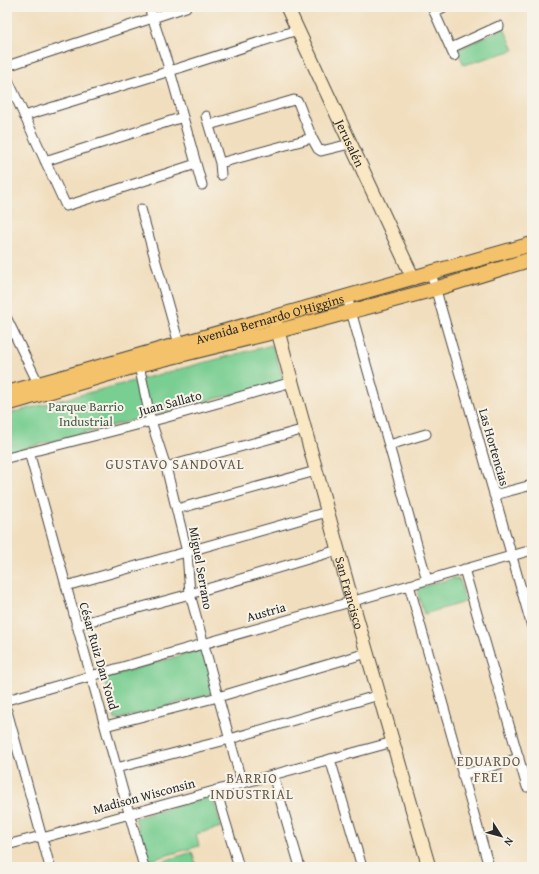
<svg xmlns="http://www.w3.org/2000/svg" width="539" height="874" font-family="'Gentium Book Plus',serif">
<style>
.green{fill:#79ce92;stroke:#527c5e}
.lines{fill:none;stroke-linecap:round;stroke-linejoin:round}
.street-casing{stroke:#494641;stroke-width:11}
.secondary-casing{stroke:#494641;stroke-width:15}
.primary-casing{stroke:#494641;stroke-width:16}
.street{stroke:#fff;stroke-width:9}
.secondary{stroke:#fae7c3;stroke-width:13}
.primary{stroke:#f3c26a;stroke-width:14}
.labels{text-anchor:middle;dominant-baseline:central;stroke-width:4;stroke-linejoin:round;paint-order:stroke}
.street-label{font-size:13px;fill:#2b2b2b;stroke:#f7f3e8}
.park-label{font-size:13px;fill:#425c4a;stroke:#f7f3e8}
.neighbourhood-label{font-size:14px;letter-spacing:1px;fill:#675a4e;stroke:#f7f3e8}
</style>
<rect width="100%" height="100%" fill="#f7f3e8"/>
<filter id="ink" filterUnits="userSpaceOnUse"><feTurbulence type="fractalNoise" baseFrequency=".025" numOctaves="2"/><feDisplacementMap in="SourceGraphic" scale="8" xChannelSelector="R" yChannelSelector="G"/><feConvolveMatrix kernelMatrix="1 2 1 2 8 2 1 2 1" color-interpolation-filters="sRGB"/></filter>
<filter id="wash" filterUnits="userSpaceOnUse"><feTurbulence type="fractalNoise" baseFrequency=".012" numOctaves="4" result="noise"/><feDisplacementMap in="SourceGraphic" scale="16" xChannelSelector="R" yChannelSelector="G"/><feGaussianBlur stdDeviation="0.9" result="paint"/><feColorMatrix in="noise" values="0 0 0 0 0 0 0 0 0 0 0 0 0 0 0 0 0 1.4 0 .05"/><feComposite in="paint" operator="in"/></filter>
<g filter="url(#wash)">
<rect width="100%" height="100%" fill="#f1debe"/>
<path class="green" d="M 504,28 L 514,50 L 464,65 L 457,50 Z
M 272,345 L 284,381 L 7,453 L 7,414 Z
M 454,578 L 460,580 L 465,602 L 424,614 L 418,595 L 419,588 Z
M 205,648 L 218,692 L 115,720 L 105,678 Z
M 213,796 L 221,827 L 196,834 L 199,846 L 147,861 L 135,818 Z
M 192,852 L 197,867 L 158,867 L 157,863 Z"/>
</g>
<g filter="url(#ink)">
<g class="lines">
<g class="street-casing">
<path id="street" d="M 149,7 L 170,71 L 202,185
M 432,7 L 454,56
M 434,12 L 444,7
M 451,48 L 499,26
M 7,66 L 186,7
M 7,78 L 66,206 L 196,164
M 24,116 L 170,71 L 297,30
M 206,116 L 220,163 L 221,175
M 209,125 L 294,100 L 298,102 L 312,138 L 220,163
M 312,138 L 318,149 L 321,151 L 350,144
M 45,161 L 183,117
M 141,209 L 179,344
M 431,273 L 532,627
M 347,297 L 427,580
M 7,319 L 38,383
M 138,361 L 151,421 L 166,467 L 187,552 L 190,594 L 242,784
M 389,445 L 426,434
M 29,452 L 144,867
M 7,458 L 164,418 L 292,382
M 166,467 L 305,429
M 494,495 L 532,485
M 177,509 L 316,471
M 464,569 L 527,787
M 409,585 L 489,867
M 66,586 L 327,512
M 76,625 L 190,594 L 338,550
M 7,700 L 532,550
M 7,711 L 50,867
M 105,726 L 218,697 L 367,653
M 330,759 L 362,867
M 116,768 L 230,739 L 379,695
M 273,775 L 300,867
M 462,775 L 519,758
M 216,790 L 239,867
M 42,838 L 393,742
M 7,845 L 41,836"/>
</g>
<g class="secondary-casing">
<g id="secondary">
<path id="s1" d="M 287,7 L 413,278"/>
<path id="s2" d="M 274,317 L 352,601 L 429,867"/>
</g>
</g>
<g class="primary-casing">
<g id="primary">
<path id="s3" d="M 7,393 L 532,244"/>
<path d="M 7,404 L 139,365 L 278,331 L 435,289 L 532,259"/>
</g>
</g>
<use href="#street" class="street"/>
<use href="#secondary" class="secondary"/>
<use href="#primary" class="primary"/>
</g>
</g>
<g class="labels">
<g class="street-label">
<text stroke="none"><textPath href="#s1" startOffset="150">Jerusalén</textPath></text>
<text stroke="none"><textPath href="#s3" startOffset="273">Avenida Bernardo O'Higgins</textPath></text>
<text transform="translate(170 403) rotate(-15)">Juan Sallato</text>
<text transform="translate(494 447) rotate(74)">Las Hortencias</text>
<text transform="translate(201 568) rotate(80)">Miguel Serrano</text>
<text stroke="none"><textPath href="#s2" startOffset="286">San Francisco</textPath></text>
<text transform="translate(266 612) rotate(-16)">Austria</text>
<text transform="translate(99 656) rotate(74)">César Ruiz Dan Youd</text>
<text transform="translate(144 796) rotate(-15)">Madison Wisconsin</text>
</g>
<g class="park-label">
<text x="86" y="406">Parque Barrio<tspan x="86" dy="15">Industrial</tspan></text>
</g>
<g class="neighbourhood-label">
<text x="175" y="464">GUSTAVO SANDOVAL</text>
<text x="489" y="761">EDUARDO<tspan x="489" dy="16">FREI</tspan></text>
<text x="252" y="778">BARRIO<tspan x="252" dy="16">INDUSTRIAL</tspan></text>
</g>
</g>
<rect width="539" height="874" fill="none" stroke="#f7f3e8" stroke-width="24"/>
<g transform="translate(501 836) rotate(126)" stroke="#f7f3e8" stroke-width="3" paint-order="stroke">
<path d="M0-3L7 15L0 10L-7 15Z" fill="#2b2b2b"/>
<text y="-6" font-size="11" font-weight="bold" text-anchor="middle" fill="#2b2b2b">N</text>
</g>
</svg>
